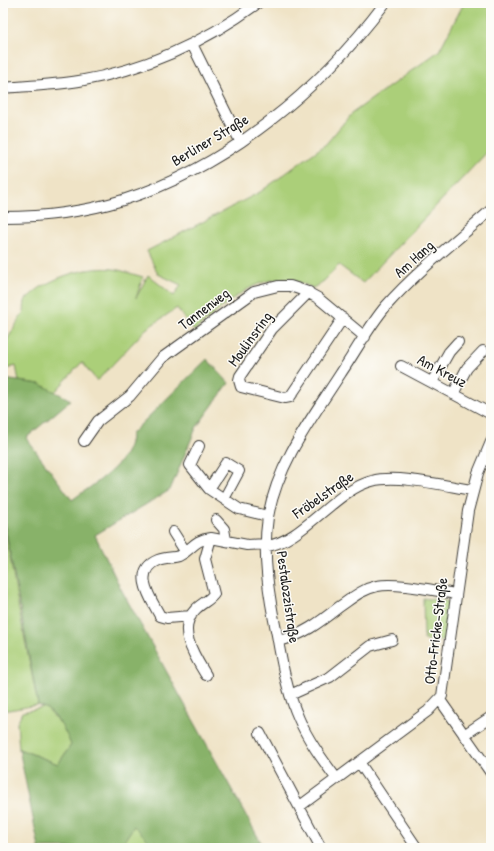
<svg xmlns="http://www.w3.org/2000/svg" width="494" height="851" viewBox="0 0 494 851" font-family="'Patrick Hand',sans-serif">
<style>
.green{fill:#abcf79;stroke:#64764a}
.forest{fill:#88b269;stroke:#526742}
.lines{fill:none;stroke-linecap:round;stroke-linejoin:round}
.minor-casing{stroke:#3c3a36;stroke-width:12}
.minor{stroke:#fff;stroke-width:10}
.labels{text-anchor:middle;stroke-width:3;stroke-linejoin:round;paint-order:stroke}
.street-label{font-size:15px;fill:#1c1c1c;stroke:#fdfcf7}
</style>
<rect width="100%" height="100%" fill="#fdfcf7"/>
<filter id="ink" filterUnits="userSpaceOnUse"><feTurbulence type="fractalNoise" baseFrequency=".025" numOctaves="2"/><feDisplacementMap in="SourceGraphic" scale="8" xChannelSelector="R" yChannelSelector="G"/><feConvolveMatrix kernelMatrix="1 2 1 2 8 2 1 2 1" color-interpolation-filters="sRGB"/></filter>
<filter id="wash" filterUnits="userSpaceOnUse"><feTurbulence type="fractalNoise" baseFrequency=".012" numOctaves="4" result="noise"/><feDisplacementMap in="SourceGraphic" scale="16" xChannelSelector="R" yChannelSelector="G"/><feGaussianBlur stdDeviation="0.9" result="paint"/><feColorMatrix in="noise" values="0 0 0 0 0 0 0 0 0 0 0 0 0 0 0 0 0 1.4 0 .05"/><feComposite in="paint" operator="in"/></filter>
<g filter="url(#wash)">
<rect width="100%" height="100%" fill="#efe3c6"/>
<path class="green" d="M464,3H491V148L363,283L339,265L324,281L313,288C304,284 293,279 283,279C248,279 219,311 194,331L177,308L146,329L97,381L82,362L55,392L40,384L19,381L16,366L3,370V347L24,311L25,300C31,295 38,288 45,285C65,273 96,265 119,270C127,272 135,275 143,277L136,298L148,275L174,296L181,285L158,274L147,251L260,192L326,144L351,114L439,51Z
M3,517L19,610L38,705L3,711Z
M423,598L451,602L446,640H424Z
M45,707L64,727L71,745L58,764L19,749L17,723L22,712Z
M134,825L156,848H124V841Z"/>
<path class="forest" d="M207,359L229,383L196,428L170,490L95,535L121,589L264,848H156L134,826L124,841V848H39L19,749L58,764L71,745C65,730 55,710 38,705L3,515V379L40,384L71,400L26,438L72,500C93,484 131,464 131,434Z"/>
</g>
<g filter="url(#ink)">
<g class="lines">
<defs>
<path id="minor" d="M192,44L240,141
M3,88C28,86 54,85 79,81C144,70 205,42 258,3
M3,217C43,217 84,212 123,200C227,167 320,90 385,3
M309,292L272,329L240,376L239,380L241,387L285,398L290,397L343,318
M401,366L491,414
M432,382L449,352L458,342
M453,394L467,368L483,351
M84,441L98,421L130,396L162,358L254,292L278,286H290L305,291L318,298L365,337
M199,446L190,465L209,489
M224,499L209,489L226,463L239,471L224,499L239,509L268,516
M216,520L224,529L226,540
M173,532L185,551
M266,546C301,543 335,490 372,481C397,474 446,486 473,490
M191,616L167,618L160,616C151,599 131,571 158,560C165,557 173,558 179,556C193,549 193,540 211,538
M278,641C302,636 320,622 339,607C351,599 362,589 377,586C397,582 435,591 456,594
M206,675C195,657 176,629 195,610C200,604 209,601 214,594L205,559L211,538L247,545L266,544
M290,695L330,677L370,646L392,640
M440,700L491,773
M260,733L321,848
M464,735L491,717
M359,762L417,848
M336,778C322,759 308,740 299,719C287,692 282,664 277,635C269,597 262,556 268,517C278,462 312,418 341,373C356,351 369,326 386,306C417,271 456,241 491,210
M300,806L428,711L442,696L468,511L478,473L491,442"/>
</defs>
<use href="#minor" class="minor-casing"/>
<use href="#minor" class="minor"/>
</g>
</g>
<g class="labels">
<g class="street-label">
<text transform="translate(210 140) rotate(-31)" y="5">Berliner Straße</text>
<text transform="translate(414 259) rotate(-42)" y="5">Am Hang</text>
<text transform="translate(204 309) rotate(-37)" y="5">Tannenweg</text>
<text transform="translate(250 339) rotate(-54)" y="5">Moulinsring</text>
<text transform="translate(442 371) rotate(28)" y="5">Am Kreuz</text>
<text transform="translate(323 495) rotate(-35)" y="5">Fröbelstraße</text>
<text transform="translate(288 597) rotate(82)" y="5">Pestalozzistraße</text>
<text transform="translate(436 631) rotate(-83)" y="5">Otto-Fricke-Straße</text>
</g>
</g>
<rect width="494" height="851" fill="none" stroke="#fdfcf7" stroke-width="16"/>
</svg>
